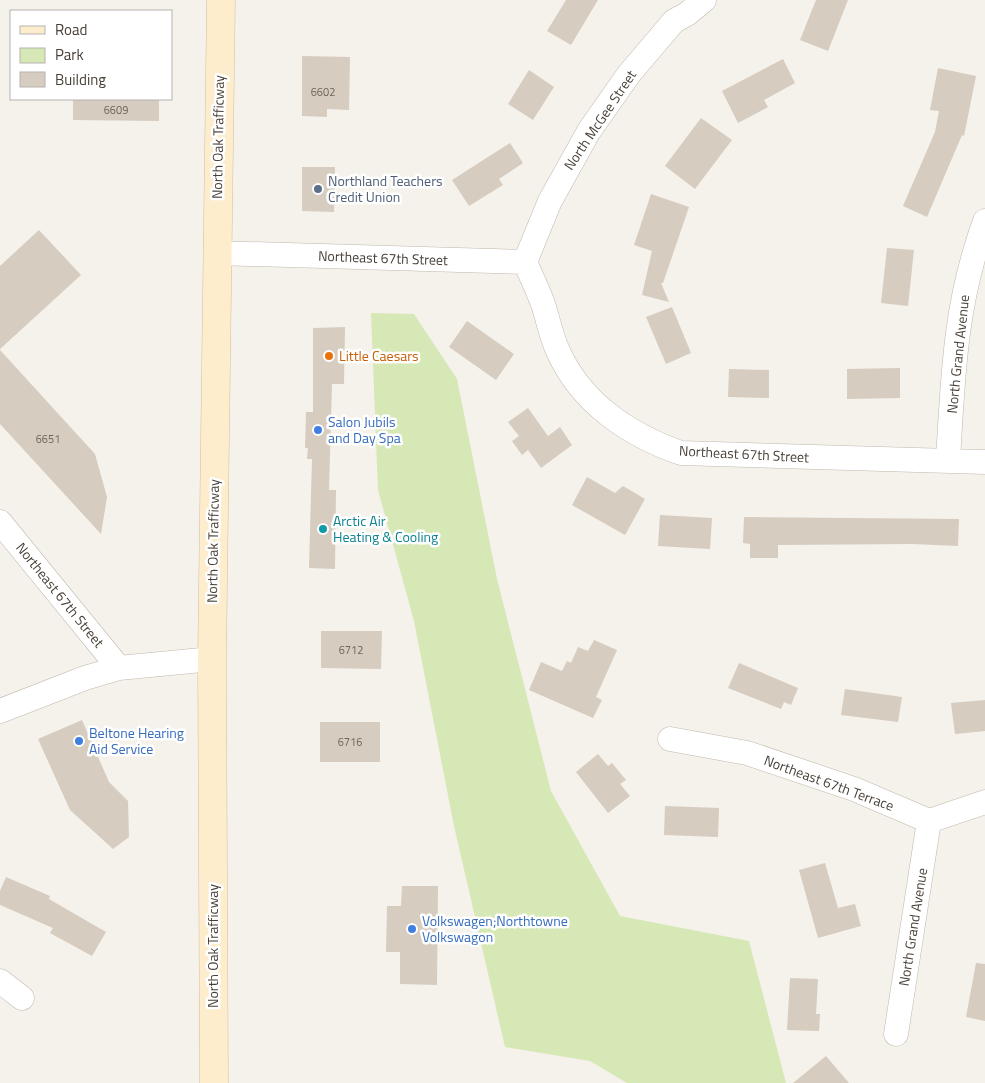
<svg xmlns="http://www.w3.org/2000/svg" width="985" height="1083" viewBox="0 0 985 1083" font-family="'Titillium Web',sans-serif">
<style>
.green{fill:#d6e8b5}
.building{fill:#d6ccc0}
.lines{fill:none;stroke-linecap:round;stroke-linejoin:round}
.street-casing{stroke:#c0b8ad;stroke-width:25}
.secondary-casing{stroke:#d3bf9c;stroke-width:29}
.street{stroke:#fff;stroke-width:24}
.secondary{stroke:#fdedcd;stroke-width:28}
.service-dot{fill:#5c6f8a;stroke:#fff;stroke-width:2}
.food-dot{fill:#e8710a;stroke:#fff;stroke-width:2}
.shop-dot{fill:#3f7fe0;stroke:#fff;stroke-width:2}
.culture-dot{fill:#0f9aa8;stroke:#fff;stroke-width:2}
.labels{text-anchor:middle;stroke-width:5;stroke-linejoin:round;paint-order:stroke}
.number-label{font-size:11px;fill:#6c645b}
.street-label{font-size:14px;fill:#494139;stroke:#fff}
.service-label{font-size:14px;fill:#4e5e75;stroke:#fff;text-anchor:start}
.food-label{font-size:14px;fill:#c56008;stroke:#fff;text-anchor:start}
.shop-label{font-size:14px;fill:#366cbe;stroke:#fff;text-anchor:start}
.culture-label{font-size:14px;fill:#0d838f;stroke:#fff;text-anchor:start}
</style>
<rect width="100%" height="100%" fill="#f5f1eb"/>
<path class="green" d="M371,313L414,314L457,379L497,579L551,791L620,916L749,941L786,1083H627L590,1061L505,1047L454,826L414,621L378,490Z"/>
<path class="building" d="M566,0H598L571,45L547,31Z
M816,0H848L828,51L800,40Z
M302,56L350,57L349,110L327,109V117L302,116Z
M783,59L795,83L764,100L768,107L738,123L722,91Z
M938,68L976,76L964,136L962,135L927,217L903,206L935,132L939,111L930,110Z
M529,70L554,87L533,120L508,104Z
M73,99H159V121L73,120Z
M701,118L732,140L695,189L665,166Z
M510,143L523,163L499,179L503,185L469,206L452,180Z
M302,167H335L334,212L302,211Z
M651,194L689,207L663,283H661L669,302L642,295L652,251L634,245Z
M39,230L81,275L0,349V266Z
M887,248L914,250L908,306L881,303Z
M672,307L691,353L666,364L646,317Z
M467,321L514,354L496,380L449,347Z
M345,327L344,384H332L329,490H336L335,569L309,568L312,459H307L308,448H305L306,412H313V328Z
M0,350L95,454L107,497L101,534L0,424Z
M900,368V398L847,399V369Z
M729,369L769,370V398L728,397Z
M528,408L548,436L560,427L572,445L541,468L528,450L522,455L512,441L519,436L508,422Z
M587,477L615,493L623,486L645,499L625,535L572,505Z
M660,515L712,518L710,549L658,546Z
M744,517L959,519L958,546L912,544L778,545V558H750V544L743,543Z
M321,631H382L381,669L321,668Z
M594,640L617,650L596,697L602,700L593,718L529,690L541,662L562,671L567,661L571,663L578,647L588,651Z
M739,663L798,688L791,705L784,702L781,709L728,688Z
M845,689L902,697L898,722L841,715Z
M985,700V731L955,734L951,703Z
M82,720L109,782L128,801L129,837L113,849L70,810L38,739Z
M320,722H380V762H320Z
M598,754L608,766L612,763L626,780L620,784L630,796L608,813L576,772Z
M665,806L719,808L718,837L664,835Z
M825,863L838,908L855,904L861,926L818,938L799,870Z
M6,877L50,896L49,899L106,932L92,956L50,933L53,928L0,905V891Z
M402,886H438L437,985L400,984V952H386L387,906H401Z
M976,963L985,964V1021L966,1017Z
M790,978L818,979L816,1014H820L819,1031L787,1030Z
M826,1056L849,1083H793Z"/>
<g class="lines">
<defs>
<path id="street" d="M216,253L525,262
M525,262C531,276 538,290 543,304C548,319 551,336 558,351C581,403 629,435 681,453L985,462
M525,262L550,201L589,131L629,74L674,21L687,14L704,0
M948,461C953,375 955,303 985,221
M0,522L119,668
M0,711L85,678L119,668L212,659
M670,739L747,753L854,789L929,821L985,802
M0,981L22,998
M896,1034L929,821"/>
<path id="secondary" d="M214,1083L212,659L221,0"/>
</defs>
<use href="#street" class="street-casing"/>
<use href="#secondary" class="secondary-casing"/>
<use href="#street" class="street"/>
<use href="#secondary" class="secondary"/>
</g>
<circle class="service-dot" cx="318" cy="189" r="5"/>
<circle class="food-dot" cx="329" cy="356" r="5"/>
<g class="shop-dot">
<circle cx="318" cy="430" r="5"/>
<circle cx="79" cy="741" r="5"/>
<circle cx="412" cy="929" r="5"/>
</g>
<circle class="culture-dot" cx="323" cy="529" r="5"/>
<g class="labels">
<g class="number-label">
<text x="323" y="96">6602</text>
<text x="116" y="114">6609</text>
<text x="48" y="443">6651</text>
<text x="351" y="654">6712</text>
<text x="350" y="746">6716</text>
</g>
<g class="street-label">
<text transform="translate(600 120) rotate(-56)" y="5">North McGee Street</text>
<text transform="translate(218 137) rotate(-89)" y="5">North Oak Trafficway</text>
<text transform="translate(383 258) rotate(2)" y="5">Northeast 67th Street</text>
<text transform="translate(958 354) rotate(-84)" y="5">North Grand Avenue</text>
<text transform="translate(744 454) rotate(3)" y="5">Northeast 67th Street</text>
<text transform="translate(213 541) rotate(-89)" y="5">North Oak Trafficway</text>
<text transform="translate(60 595) rotate(51)" y="5">Northeast 67th Street</text>
<text transform="translate(829 783) rotate(20)" y="5">Northeast 67th Terrace</text>
<text transform="translate(913 927) rotate(-81)" y="5">North Grand Avenue</text>
<text transform="translate(213 946) rotate(-90)" y="5">North Oak Trafficway</text>
</g>
<g class="service-label">
<text x="328" y="186">Northland Teachers<tspan x="328" dy="16">Credit Union</tspan></text>
</g>
<g class="food-label">
<text x="339" y="361">Little Caesars</text>
</g>
<g class="shop-label">
<text x="328" y="427">Salon Jubils<tspan x="328" dy="16">and Day Spa</tspan></text>
<text x="89" y="738">Beltone Hearing<tspan x="89" dy="16">Aid Service</tspan></text>
<text x="422" y="926">Volkswagen;Northtowne<tspan x="422" dy="16">Volkswagon</tspan></text>
</g>
<g class="culture-label">
<text x="333" y="526">Arctic Air<tspan x="333" dy="16">Heating &amp; Cooling</tspan></text>
</g>
</g>
<rect x="10" y="10" width="162" height="90" fill="#ffffff" stroke="#b6b3b0"/>
<rect x="20" y="26" width="25" height="8" fill="#fdedcd" stroke="#b6b3b0"/>
<text x="55" y="35" font-size="15" fill="#494139">Road</text>
<rect x="20" y="48" width="25" height="15" fill="#d6e8b5" stroke="#b6b3b0"/>
<text x="55" y="60" font-size="15" fill="#494139">Park</text>
<rect x="20" y="72" width="25" height="15" fill="#d6ccc0" stroke="#b6b3b0"/>
<text x="55" y="85" font-size="15" fill="#494139">Building</text>
</svg>
